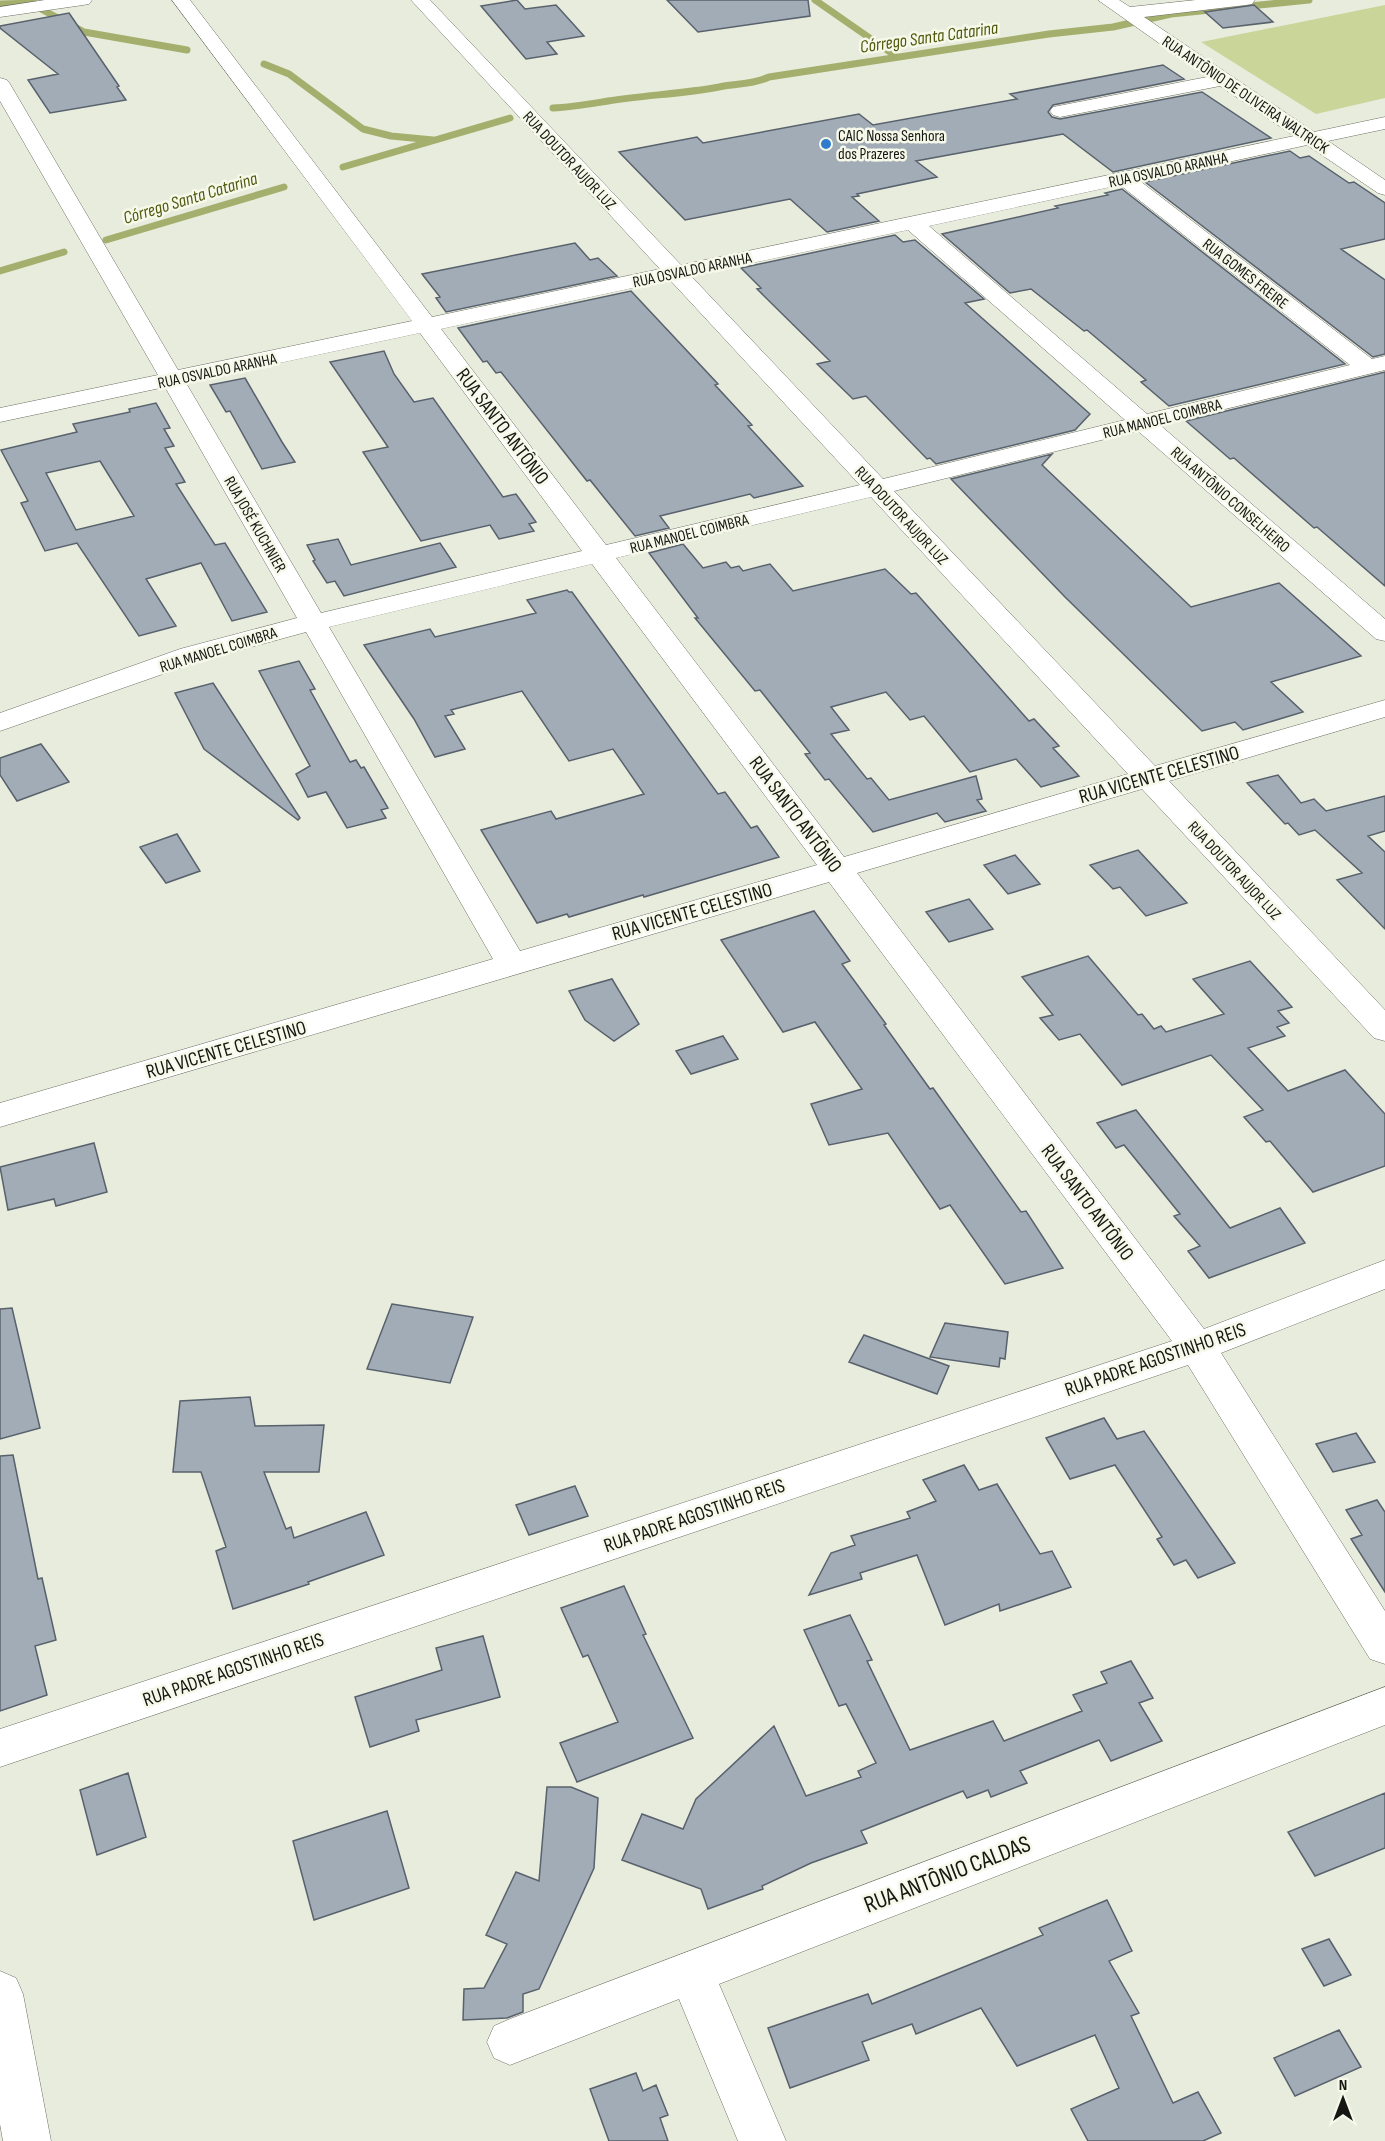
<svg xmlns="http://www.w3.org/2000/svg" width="1385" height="2141" viewBox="0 0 1385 2141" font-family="'Sofia Sans Condensed',sans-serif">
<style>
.green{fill:#cad59a}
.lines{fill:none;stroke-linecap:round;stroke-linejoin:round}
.stream{stroke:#a4af6e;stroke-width:7}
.building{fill:#a2acb7;stroke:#58616c;stroke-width:1.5;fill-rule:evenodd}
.minor-casing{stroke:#6c6f62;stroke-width:1}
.minor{fill:#fff;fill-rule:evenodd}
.poi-dot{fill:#307bcc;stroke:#f6f9ea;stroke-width:2}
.labels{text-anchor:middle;stroke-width:5;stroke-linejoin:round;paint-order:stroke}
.far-street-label{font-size:16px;fill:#161712;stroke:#f6f9ea}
.far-poi-label{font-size:16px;fill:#161712;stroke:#f6f9ea;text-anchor:start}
.far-water-label{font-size:18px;font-style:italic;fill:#50590d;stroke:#f6f9ea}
.street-label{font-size:20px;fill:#161712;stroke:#f6f9ea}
.near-street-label{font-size:24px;fill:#161712;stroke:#f6f9ea}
</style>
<rect width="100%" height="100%" fill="#e8ecdd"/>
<path class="green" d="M1385,5V98L1316,114L1201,42Z"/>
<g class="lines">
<path class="stream" d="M815,0L897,57
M0,4L34,3
M41,9L84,32L187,50
M264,64L289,74L363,129L391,136L433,140
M553,108C572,107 589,104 608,101C645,95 682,94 719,87C737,83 752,85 769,77L1049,34L1113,27L1171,14L1309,0
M343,167L510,118
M106,240L284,187
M0,271L64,252"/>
</g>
<path class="building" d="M517,0L525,9L556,5L584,36L547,42L557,54L526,59L481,6Z
M667,0H808L810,16L698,32Z
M1254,5L1273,22L1223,28L1205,12Z
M69,13L119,86L117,87L126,100L50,113L28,80L58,74L0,28V26Z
M1163,65L1184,79L1053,105L1048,112L1052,117L1060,119L1202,92L1271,138L1113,172L1063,134L916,161L937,177L857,194L859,196L852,197L879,221L827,232L790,199L685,220L619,152L697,137L703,143L859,114L873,125L1017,99L1010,94Z
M1290,151L1300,158L1309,156L1349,183L1354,182L1385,203V239L1341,249L1385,280V354L1373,357L1145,182Z
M1122,189L1345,364L1169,406L1141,382L1146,380L1087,330L1084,331L1031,289L1010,293L942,234L1058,208L1055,206L1108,195L1105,193Z
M895,235L903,242L915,240L984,299L965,303L1090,414L1075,430L936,464L930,458L927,459L866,396L853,399L817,364L830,361L757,289L761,288L741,268Z
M575,243L590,260L598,258L617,276L446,312L436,298L440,297L422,274Z
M631,291L718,384L715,385L752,425L748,426L803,486L754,498L750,494L660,516L669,528L635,536L590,480L587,481L501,372L496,373L487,361L483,362L458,328Z
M384,351L394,374L414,402L433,398L503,497L516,494L536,522L529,524L534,531L499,539L490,525L421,541L363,452L388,447L330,362Z
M1385,372V586L1317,527L1314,528L1234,458L1230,459L1186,421Z
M245,378L282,442L295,462L262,469L230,411L226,412L210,385Z
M156,403L170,428L164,429L174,446L165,448L185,482L176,484L215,545L225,543L267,612L232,621L201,563L146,579L176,626L139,636L77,543L45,551L21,503L28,501L1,450L77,432L73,424L130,412L129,409ZM100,461L134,516L76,530L46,473Z
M1052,454L1042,465L1191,607L1279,583L1361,656L1271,682L1303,712L1243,730L1235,722L1202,731L1065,597L951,479Z
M338,539L351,565L440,543L456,567L344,596L335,581L327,583L313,561L315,560L307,545Z
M683,544L703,568L726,562L731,568L739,566L743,571L770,564L793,591L885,569L911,594L916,593L1029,721L1034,719L1059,746L1053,748L1079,776L1041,787L1016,759L970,772L924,716L910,720L886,692L831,707L849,730L831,734L867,779L871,778L889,800L976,776L982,799L977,800L986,811L945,822L937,813L873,832L829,779L825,780L805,754L810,753L760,690L755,691L695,618H698L649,553Z
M567,590L569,592H572L718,794L725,792L751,828L757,826L779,857L644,897L643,895L569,917L567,914L537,923L481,830L551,811L556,819L644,794L613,749L569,761L522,691L451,710L454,714L445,716L465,749L435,757L414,719L364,645L430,629L435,637L536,613L527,600Z
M299,661L315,689L310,690L350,762L356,760L361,768L364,767L388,808L381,810L386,818L347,828L326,792L308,797L296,774L310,766L259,671Z
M213,683L300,818L298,820L204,749L175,693Z
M41,744L69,782L17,801L0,775V758Z
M1278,775L1301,803L1314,799L1326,811L1385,796V831L1368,836L1385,852V929L1337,880L1362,873L1315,830L1299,835L1288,823L1285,824L1247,783Z
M177,834L200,871L166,883L140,847Z
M1138,850L1187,903L1146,916L1120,887L1113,889L1090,865Z
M1015,855L1040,884L1008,894L984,865Z
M969,899L993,929L949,942L926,912Z
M814,911L850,961L842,964L886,1024L884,1025L930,1089L933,1088L1021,1212L1026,1211L1063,1268L1005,1284L950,1205L940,1209L888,1133L829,1145L811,1104L862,1089L815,1022L783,1032L721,940Z
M1088,956L1138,1015L1142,1014L1154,1029L1161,1026L1166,1032L1224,1014L1193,979L1250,961L1292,1007L1278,1011L1289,1023L1277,1027L1285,1036L1248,1048L1288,1091L1345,1070L1385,1114V1166L1313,1192L1270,1141L1266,1142L1244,1117L1263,1110L1211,1055L1122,1085L1080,1034L1059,1040L1040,1018L1053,1015L1022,977Z
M612,979L639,1024L614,1041L585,1020L569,991Z
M723,1036L738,1059L691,1074L676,1051Z
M1136,1110L1230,1228L1280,1208L1305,1243L1209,1278L1188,1251L1200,1246L1174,1216L1180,1214L1124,1145L1116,1148L1097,1123Z
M94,1143L107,1192L56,1206L54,1199L8,1210L0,1167Z
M392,1304L473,1317L450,1383L367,1369Z
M12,1308L40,1428L0,1439V1309Z
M945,1323L1008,1332L1005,1359L1000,1358L999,1367L930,1357Z
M864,1335L949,1366L937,1394L849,1362Z
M250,1397L255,1426L324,1425L319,1472H264L286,1529L291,1527L294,1538L366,1512L384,1555L308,1582L309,1584L233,1609L216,1551L226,1547L201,1472H173L180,1401Z
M1104,1418L1117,1439L1144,1431L1235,1563L1198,1578L1186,1560L1174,1565L1157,1539L1162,1537L1115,1465L1070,1479L1046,1438Z
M1356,1433L1375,1462L1333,1472L1316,1444Z
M13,1455L38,1579L42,1578L56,1640L35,1646L47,1695L0,1711V1456Z
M964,1465L979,1490L997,1484L1040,1554L1052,1551L1071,1587L1000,1611L999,1604L945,1625L917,1555L860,1573L862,1579L809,1595L831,1553L855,1545L851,1536L910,1518L907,1512L936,1501L923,1480Z
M575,1486L588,1516L529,1535L516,1505Z
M1377,1500L1385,1512V1592L1351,1539L1362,1535L1346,1510Z
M624,1586L646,1634L643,1635L693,1738L577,1782L560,1743L618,1722L588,1655L583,1657L561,1608Z
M850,1615L872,1660L867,1661L910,1750L993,1721L1004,1741L1082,1711L1073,1695L1107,1683L1101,1672L1131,1661L1153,1698L1139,1703L1162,1741L1111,1761L1099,1740L1020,1771L1027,1783L991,1797L988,1790L967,1798L963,1791L861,1831L867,1843L811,1863L762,1886L763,1889L708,1909L701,1889L622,1860L642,1814L683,1829L696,1799L774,1726L806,1796L861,1777L858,1771L876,1763L846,1704L839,1706L804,1630Z
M483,1636L500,1697L416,1720L419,1731L370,1747L355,1697L442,1670L436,1648Z
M128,1773L146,1837L97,1855L80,1790Z
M547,1787H571L598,1798L594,1868L539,1989L523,1994V2012L507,2018L463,2020L464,1989L484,1988L507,1944L486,1935L516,1872L539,1881Z
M1385,1793V1848L1315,1876L1288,1832Z
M387,1811L409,1888L314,1920L293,1841Z
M1107,1900L1132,1951L1109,1961L1139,2013L1131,2016L1173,2103L1198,2092L1221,2133L1203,2141H1088L1071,2109L1119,2088L1095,2035L1017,2066L981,2008L916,2034L912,2024L862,2042L869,2060L790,2088L768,2028L868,1994L872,2004L1043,1935L1039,1928Z
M1329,1939L1351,1975L1324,1986L1302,1949Z
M1339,2030L1361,2067L1295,2096L1274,2058Z
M636,2073L643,2091L656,2085L668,2115L660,2118L668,2141H609L590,2089Z"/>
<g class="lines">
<defs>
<path id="minor" d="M45,0H92L89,4L83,5L0,17V7Z
M172,0H190L432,317L660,269L411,0H430L681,265L1294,136L1220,86L1060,117L1053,115L1050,111L1053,107L1207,77L1098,0H1119L1130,7L1196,0H1255L1252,4L1246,5L1144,17L1314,132L1385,117V129L1328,141L1385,180V195L1378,193L1307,145L1140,181L1372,359L1385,356V370L1160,425L1385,619V641L1376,639L1138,431L894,491L1155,766L1385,700V717L1169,781L1385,1010V1041L1374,1038L1142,789L857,873L1204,1329L1385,1260V1289L1221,1353L1385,1611V1664L1370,1659L1188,1365L0,1767V1729L1172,1341L829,882L0,1127V1103L493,959L306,632L200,661L0,731V713L180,649L297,618L165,387L0,422V408L158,375L0,101V78L7,80L10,84L178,370L412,321ZM1120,185L1350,365L1147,414L929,226ZM908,230L1125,420L883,479L691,276ZM670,280L860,485L606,545L441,329ZM420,333L582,551L321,613L186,383ZM871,497L1128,774L844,857L616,558ZM592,564L817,865L520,951L329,627Z
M1385,1687V1725L719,1984L786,2141H738L679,1999L510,2065L494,2058L487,2042L494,2026L510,2019Z
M0,1971L16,1978L23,1994L51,2141H3L0,2124Z"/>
</defs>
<use href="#minor" class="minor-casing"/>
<use href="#minor" class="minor"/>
</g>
<circle class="poi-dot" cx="826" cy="144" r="6"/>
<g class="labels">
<g class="far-street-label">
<text transform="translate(1246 94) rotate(34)" y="6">RUA ANTÔNIO DE OLIVEIRA WALTRICK</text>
<text transform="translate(570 160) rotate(47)" y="6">RUA DOUTOR AUJOR LUZ</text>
<text transform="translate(1168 169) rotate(-12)" y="6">RUA OSVALDO ARANHA</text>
<text transform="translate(692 269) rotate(-12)" y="6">RUA OSVALDO ARANHA</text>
<text transform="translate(1246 273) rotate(38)" y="6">RUA GOMES FREIRE</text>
<text transform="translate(217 370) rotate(-12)" y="6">RUA OSVALDO ARANHA</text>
<text transform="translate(1162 418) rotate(-14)" y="6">RUA MANOEL COIMBRA</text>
<text transform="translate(1231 499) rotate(41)" y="6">RUA ANTÔNIO CONSELHEIRO</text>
<text transform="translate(902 515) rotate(47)" y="6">RUA DOUTOR AUJOR LUZ</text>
<text transform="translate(256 524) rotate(60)" y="6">RUA JOSÉ KUCHNIER</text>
<text transform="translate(689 533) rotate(-14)" y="6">RUA MANOEL COIMBRA</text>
<text transform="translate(218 649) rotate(-17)" y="6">RUA MANOEL COIMBRA</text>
<text transform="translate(1235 870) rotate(47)" y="6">RUA DOUTOR AUJOR LUZ</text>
</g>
<g class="far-poi-label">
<text x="838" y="141">CAIC Nossa Senhora<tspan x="838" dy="18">dos Prazeres</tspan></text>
</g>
<g class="far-water-label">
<text transform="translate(929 37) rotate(-8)" y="6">Córrego Santa Catarina</text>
<text transform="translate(190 198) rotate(-17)" y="6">Córrego Santa Catarina</text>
</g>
<g class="street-label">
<text transform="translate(503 426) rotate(53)" y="7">RUA SANTO ANTÔNIO</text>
<text transform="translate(1159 774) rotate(-16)" y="7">RUA VICENTE CELESTINO</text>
<text transform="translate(796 814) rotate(53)" y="7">RUA SANTO ANTÔNIO</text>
<text transform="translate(692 911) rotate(-16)" y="7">RUA VICENTE CELESTINO</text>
<text transform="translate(226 1049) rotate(-16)" y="7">RUA VICENTE CELESTINO</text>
<text transform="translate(1088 1202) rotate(53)" y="7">RUA SANTO ANTÔNIO</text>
<text transform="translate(1155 1359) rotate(-19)" y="7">RUA PADRE AGOSTINHO REIS</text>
<text transform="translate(694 1515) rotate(-19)" y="7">RUA PADRE AGOSTINHO REIS</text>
<text transform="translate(233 1669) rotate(-19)" y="7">RUA PADRE AGOSTINHO REIS</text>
</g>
<g class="near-street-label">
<text transform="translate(947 1874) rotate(-21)" y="8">RUA ANTÔNIO CALDAS</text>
</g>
</g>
<g transform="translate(1343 2099)" stroke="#f6f9ea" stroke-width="4.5" paint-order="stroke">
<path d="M0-4.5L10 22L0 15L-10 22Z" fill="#161712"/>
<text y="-9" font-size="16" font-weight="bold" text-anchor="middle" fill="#161712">N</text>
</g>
</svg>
